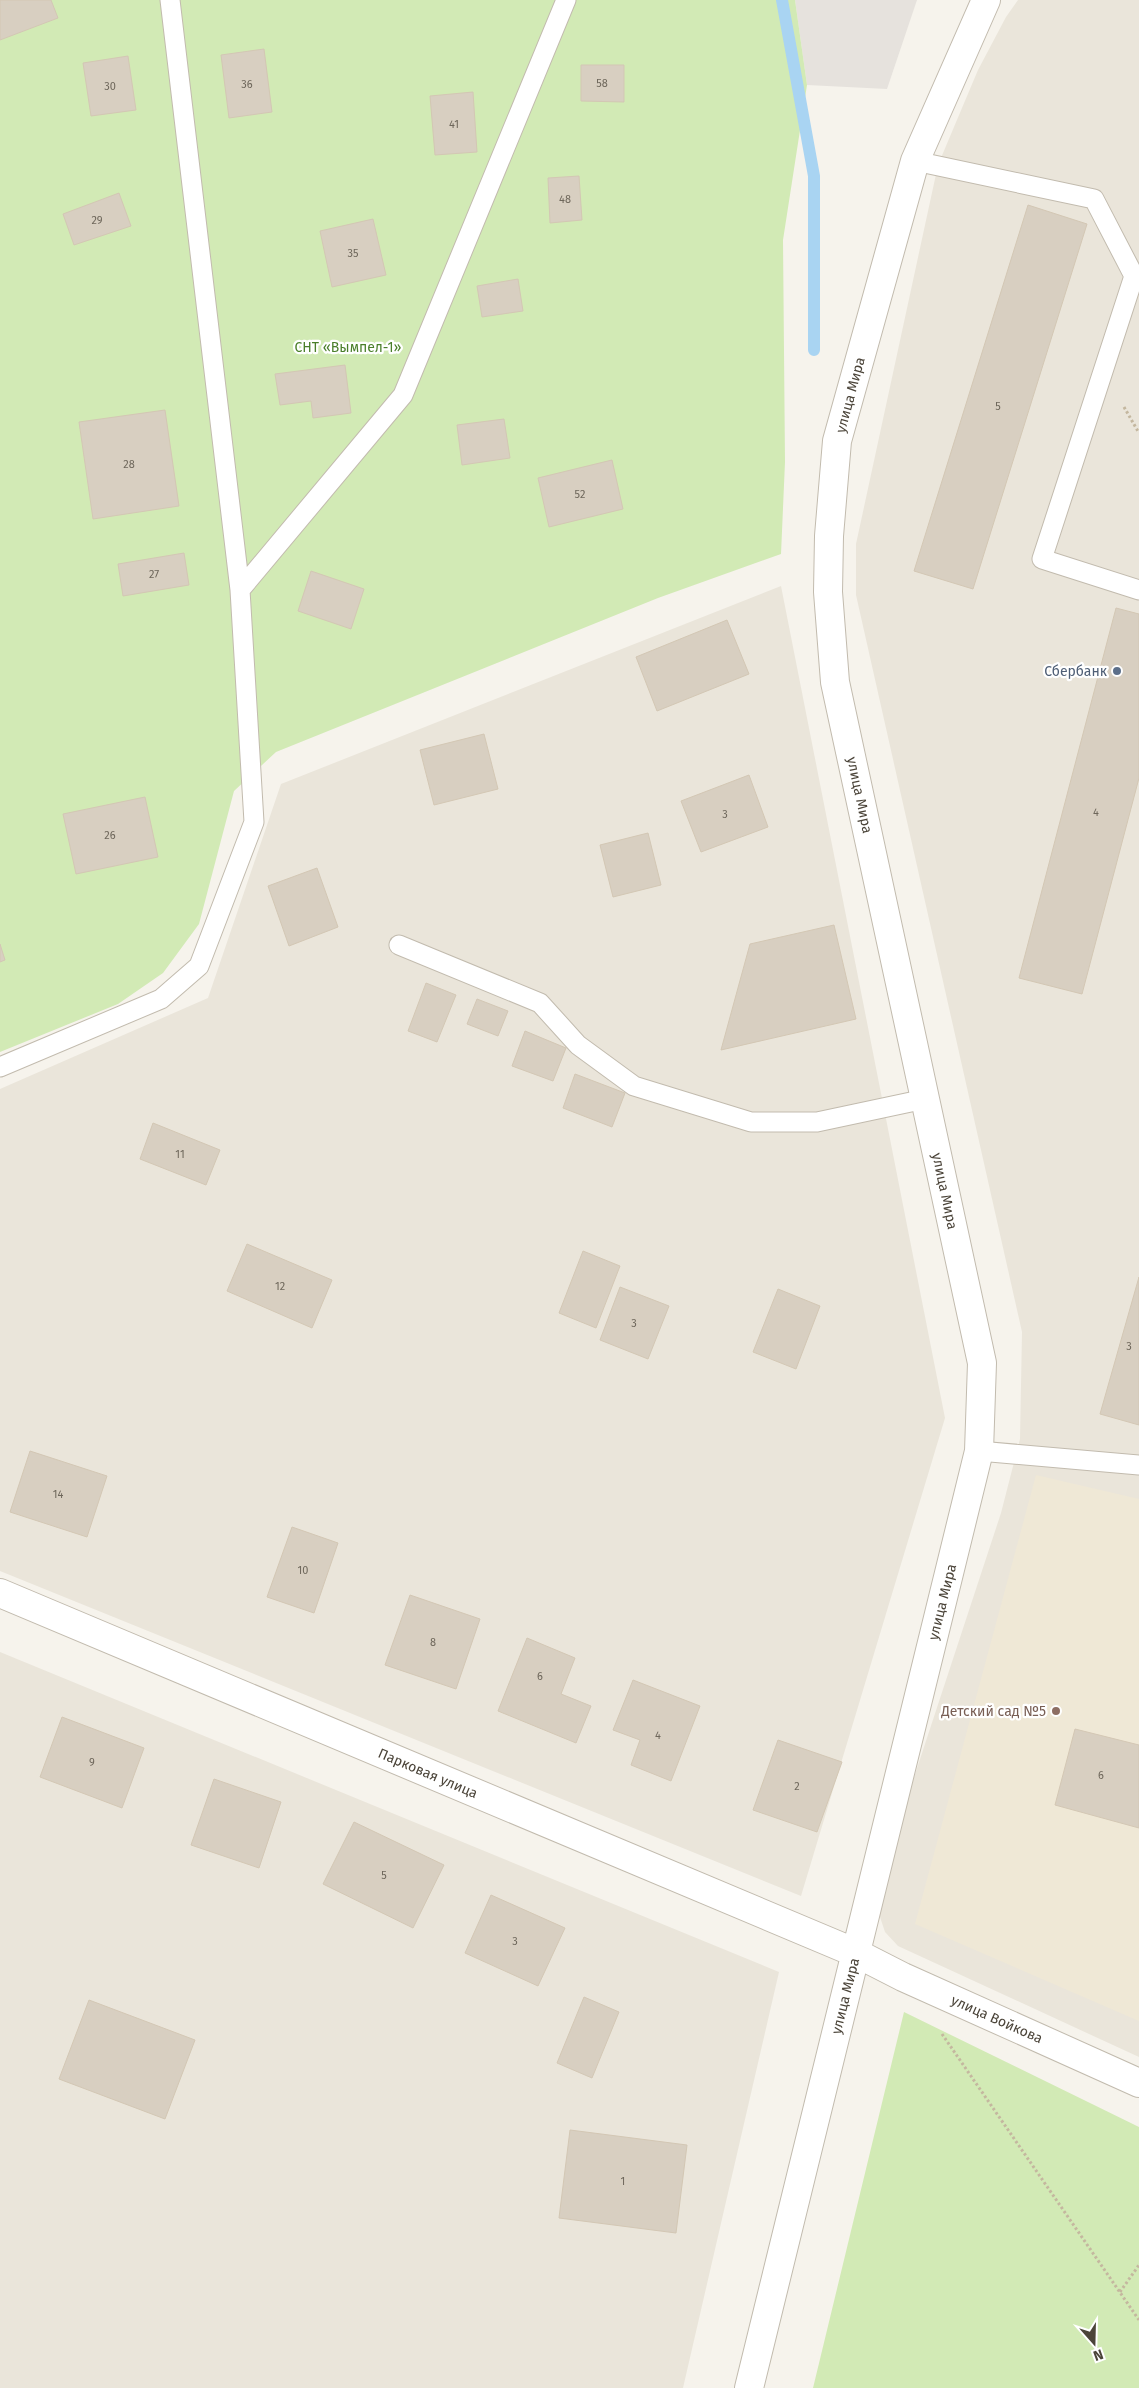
<svg xmlns="http://www.w3.org/2000/svg" width="1139" height="2388" viewBox="0 0 1139 2388" font-family="'Fira Sans',sans-serif">
<style>
.residential{fill:#eae5da}
.industrial{fill:#e6e2dd}
.education{fill:#efe8d6}
.green{fill:#d2eab5}
.lines{fill:none;stroke-linecap:round;stroke-linejoin:round}
.stream{stroke:#a9d4f2;stroke-width:12}
.building{fill:#d8cfc1;stroke:#d3c7b4}
.service-casing{stroke:#c2bbae;stroke-width:21}
.minor-casing{stroke:#c2bbae;stroke-width:30}
.path{stroke:#c4b79f;stroke-width:3;stroke-dasharray:2.5 2.5;stroke-linecap:butt}
.service{stroke:#fff;stroke-width:19}
.minor{stroke:#fff;stroke-width:28}
.service-dot{fill:#5c6f8a;stroke:#fff;stroke-width:2}
.education-dot{fill:#8d6e63;stroke:#fff;stroke-width:2}
.labels{text-anchor:middle;stroke-width:4.5;stroke-linejoin:round;paint-order:stroke}
.number-label{font-size:11px;fill:#6e675b}
.park-label{font-size:14px;fill:#4a7f2a;stroke:#fff}
.street-label{font-size:14px;fill:#4b4439;stroke:#fff}
.service-label{font-size:14px;fill:#4e5e75;stroke:#fff;text-anchor:end}
.education-label{font-size:14px;fill:#785e54;stroke:#fff;text-anchor:end}
</style>
<rect width="100%" height="100%" fill="#f6f3ec"/>
<path class="residential" d="M1018,0H1139V2057L898,1946L885,1932L874,1899L1001,1513L1020,1439L1022,1332L856,595V544L938,165L978,70L1006,17Z
M781,586L945,1418L801,1896L0,1571V1089L208,998L281,784Z
M0,1652L779,1972L683,2388H0Z"/>
<path class="industrial" d="M795,0H917L887,89L807,85Z"/>
<path class="education" d="M1036,1475L1139,1499V2021L915,1924Z"/>
<path class="green" d="M0,0H795L807,85L783,240L785,462L781,554L658,598L276,752L234,791L199,924L163,973L118,1004L0,1052Z
M904,2012L1139,2127V2388H813Z"/>
<g class="lines">
<path class="stream" d="M782,0L814,176V350"/>
</g>
<path class="building" d="M0,0H51L58,18L0,40Z
M264,49L272,112L229,118L221,55Z
M128,56L136,110L91,116L83,63Z
M581,65H624V102L581,101Z
M473,92L477,152L435,155L430,96Z
M579,176L582,220L550,223L548,178Z
M119,193L131,226L74,245L63,214Z
M1028,205L1087,224L973,589L914,571Z
M373,219L386,275L332,287L320,231Z
M518,279L523,311L482,317L477,286Z
M345,365L351,413L313,418L311,401L280,405L275,374Z
M165,410L179,506L93,519L79,422Z
M504,419L510,458L462,465L457,425Z
M612,460L623,509L549,527L538,478Z
M184,553L189,585L123,596L118,564Z
M311,571L364,589L351,629L298,611Z
M1116,608L1139,614V778L1082,994L1019,978Z
M727,620L749,674L657,711L636,657Z
M484,734L498,789L434,805L420,750Z
M749,775L768,827L701,852L681,801Z
M145,797L158,857L76,874L63,814Z
M648,833L661,885L613,897L600,845Z
M317,868L338,927L289,946L268,886Z
M834,925L856,1019L721,1050L750,944Z
M0,944L5,960L0,962Z
M426,983L456,995L437,1042L408,1031Z
M477,999L508,1011L498,1036L467,1024Z
M525,1031L566,1048L553,1081L512,1066Z
M575,1074L625,1093L612,1127L563,1108Z
M153,1123L220,1150L206,1185L140,1159Z
M247,1244L332,1280L312,1328L227,1291Z
M583,1251L620,1266L596,1328L559,1313Z
M1139,1277V1425L1100,1414Z
M620,1287L669,1306L648,1359L600,1340Z
M778,1289L820,1306L796,1369L753,1352Z
M30,1451L107,1476L87,1537L10,1512Z
M292,1527L338,1543L314,1613L267,1597Z
M410,1595L480,1619L456,1689L385,1665Z
M527,1638L575,1658L561,1694L591,1706L576,1743L498,1711Z
M633,1680L700,1706L671,1781L631,1765L640,1740L613,1730Z
M62,1717L144,1748L122,1808L40,1777Z
M1075,1729L1139,1745V1828L1055,1805Z
M778,1740L842,1762L817,1832L753,1810Z
M214,1779L281,1802L259,1868L191,1845Z
M354,1822L444,1865L413,1928L323,1884Z
M491,1895L565,1928L538,1986L465,1953Z
M584,1997L619,2012L592,2078L557,2063Z
M89,2000L195,2040L165,2119L59,2079Z
M570,2130L687,2145L676,2233L559,2218Z"/>
<g class="lines">
<defs>
<path id="service" d="M915,161L1094,199L1134,276L1139,277
M1134,276L1042,559L1139,590
M240,590L403,395L566,0
M399,945L540,1003L578,1045L634,1086L751,1122H817L925,1099
M0,1067L161,999L199,966L254,822L240,590L170,0
M979,1451L1139,1465"/>
<path id="minor" d="M0,1593L856,1953L903,1977L1139,2083
M749,2388L979,1451L982,1363L835,682L828,592L829,536L837,441L915,161L986,0"/>
</defs>
<use href="#service" class="service-casing"/>
<use href="#minor" class="minor-casing"/>
<path class="path" d="M1124,407L1139,433
M942,2034L1139,2320
M1120,2292L1139,2265"/>
<use href="#service" class="service"/>
<use href="#minor" class="minor"/>
</g>
<circle class="service-dot" cx="1117" cy="671" r="5"/>
<circle class="education-dot" cx="1056" cy="1711" r="5"/>
<g class="labels">
<g class="number-label">
<text x="602" y="87">58</text>
<text x="247" y="88">36</text>
<text x="110" y="90">30</text>
<text x="454" y="128">41</text>
<text x="565" y="203">48</text>
<text x="97" y="224">29</text>
<text x="353" y="257">35</text>
<text x="998" y="410">5</text>
<text x="129" y="468">28</text>
<text x="580" y="498">52</text>
<text x="154" y="578">27</text>
<text x="1096" y="816">4</text>
<text x="725" y="818">3</text>
<text x="110" y="839">26</text>
<text x="180" y="1158">11</text>
<text x="280" y="1290">12</text>
<text x="634" y="1327">3</text>
<text x="1129" y="1350">3</text>
<text x="58" y="1498">14</text>
<text x="303" y="1574">10</text>
<text x="433" y="1646">8</text>
<text x="540" y="1680">6</text>
<text x="658" y="1739">4</text>
<text x="92" y="1766">9</text>
<text x="1101" y="1779">6</text>
<text x="797" y="1790">2</text>
<text x="384" y="1879">5</text>
<text x="515" y="1945">3</text>
<text x="623" y="2185">1</text>
</g>
<g class="park-label">
<text x="348" y="352">СНТ «Вымпел-1»</text>
</g>
<g class="street-label">
<text transform="translate(850 395) rotate(-75)" y="5">улица Мира</text>
<text transform="translate(860 795) rotate(78)" y="5">улица Мира</text>
<text transform="translate(945 1191) rotate(78)" y="5">улица Мира</text>
<text transform="translate(942 1602) rotate(-76)" y="5">улица Мира</text>
<text transform="translate(428 1773) rotate(23)" y="5">Парковая улица</text>
<text transform="translate(845 1996) rotate(-76)" y="5">улица Мира</text>
<text transform="translate(997 2019) rotate(24)" y="5">улица Войкова</text>
</g>
<g class="service-label">
<text x="1107" y="676">Сбербанк</text>
</g>
<g class="education-label">
<text x="1046" y="1716">Детский сад №5</text>
</g>
</g>
<g transform="translate(1094 2343) rotate(160)" stroke="#ffffff" stroke-width="4" paint-order="stroke">
<path d="M0-4L9 19L0 12L-9 19Z" fill="#4b4439"/>
<text y="-8" font-size="14" font-weight="bold" text-anchor="middle" fill="#4b4439">N</text>
</g>
</svg>
